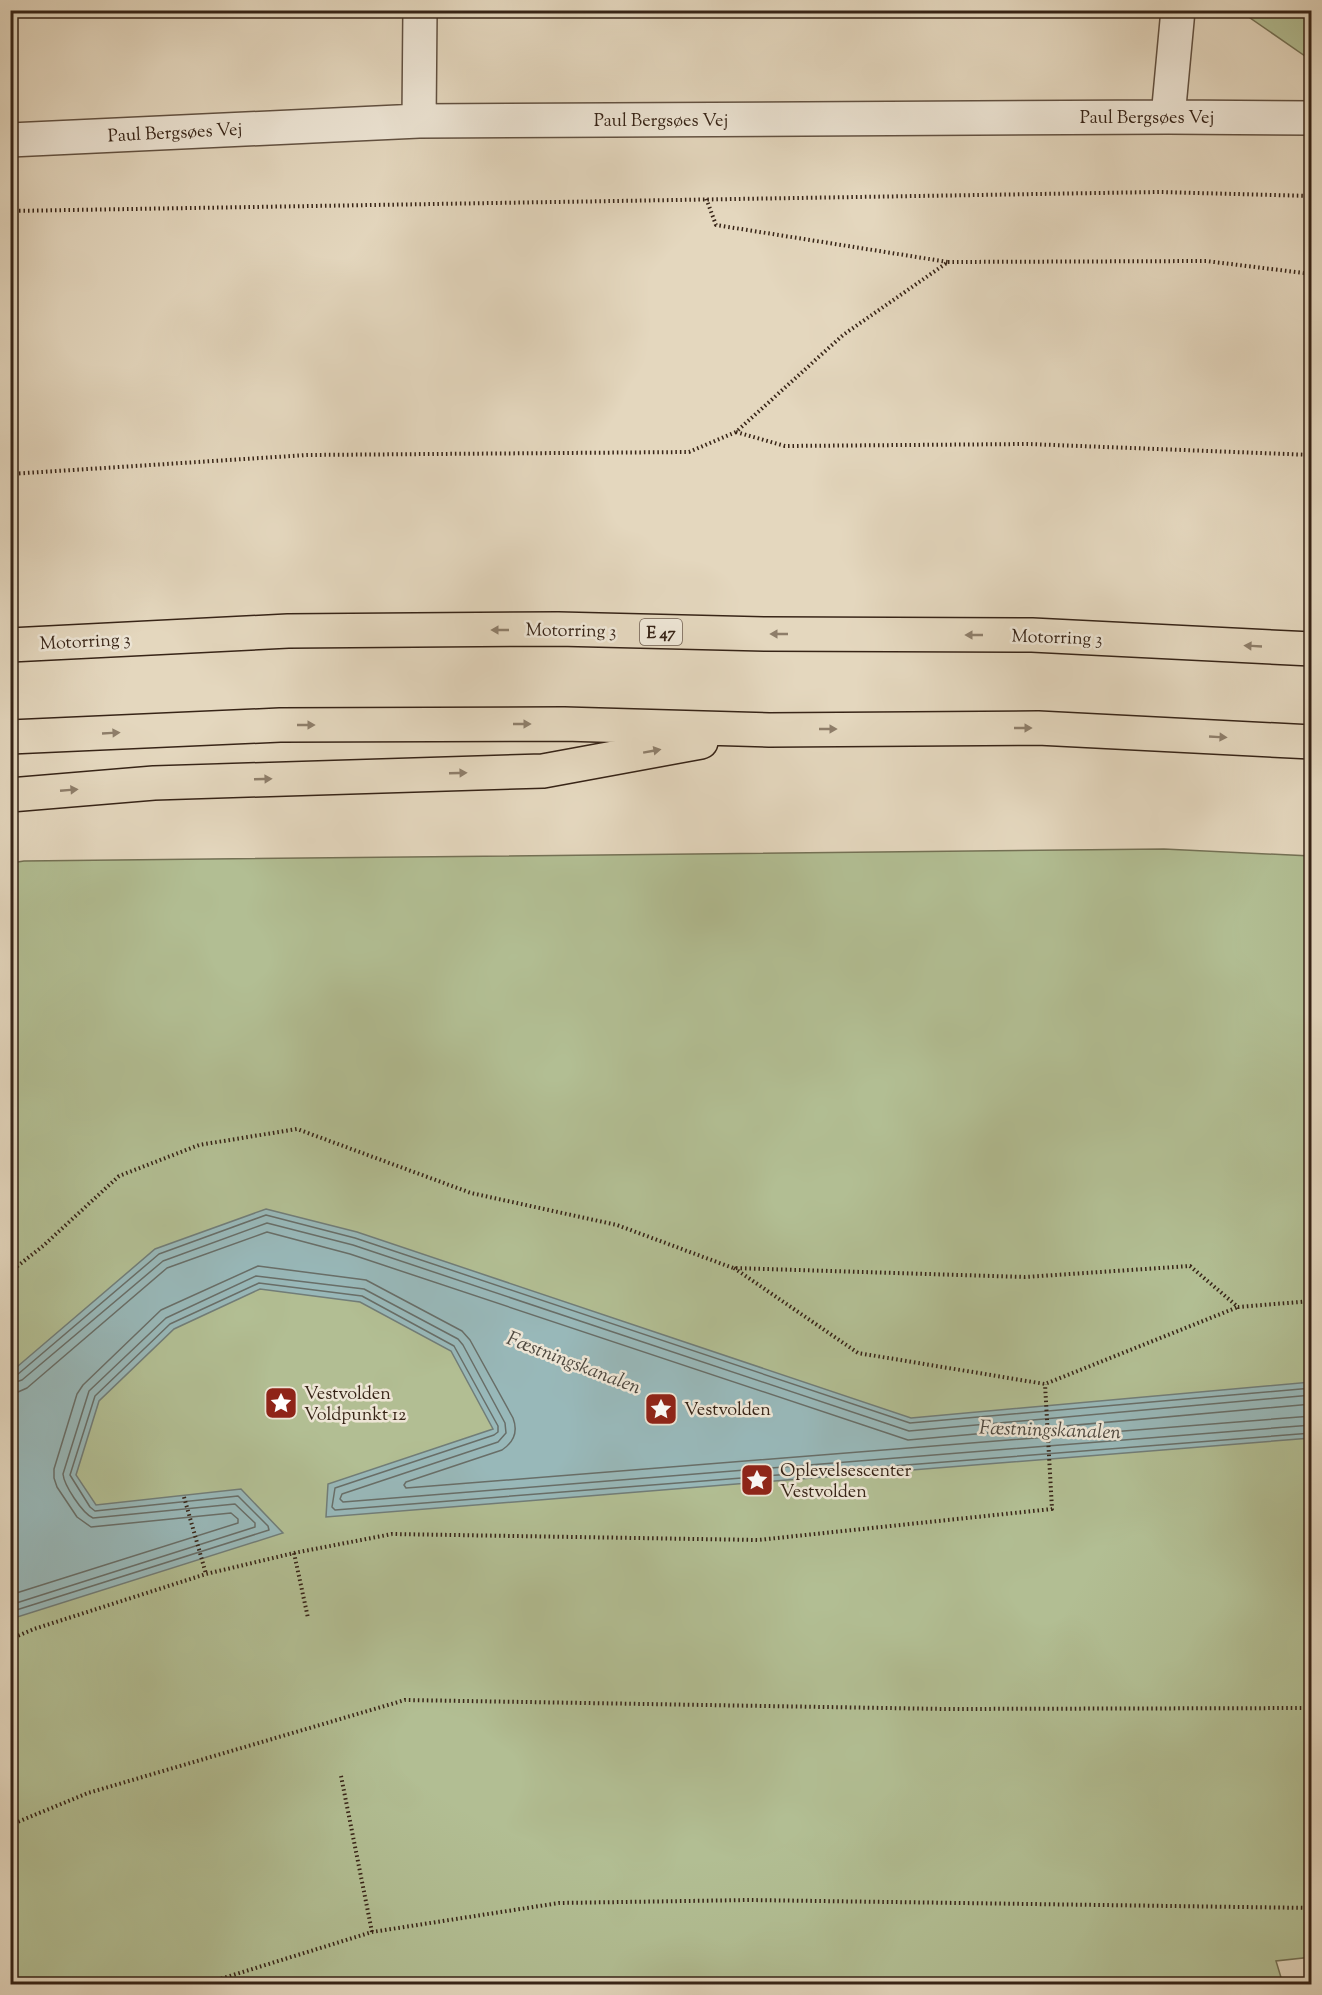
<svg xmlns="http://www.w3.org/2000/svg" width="1322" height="1995" viewBox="0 0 1322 1995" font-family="'Sorts Mill Goudy',serif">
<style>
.green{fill:#b2be93;stroke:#747155;stroke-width:1.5}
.water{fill:#98b8b9;stroke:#717d78;stroke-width:1.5}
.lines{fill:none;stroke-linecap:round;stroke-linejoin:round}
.shore{stroke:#686e68;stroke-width:1.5}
.minor-casing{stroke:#625141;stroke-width:36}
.highway-casing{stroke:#372417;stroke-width:36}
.path{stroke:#372417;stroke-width:4;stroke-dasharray:1.5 3;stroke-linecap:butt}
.minor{stroke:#ede5d5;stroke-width:33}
.highway{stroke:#e4d7be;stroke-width:33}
.oneway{fill:#8e7e6a}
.labels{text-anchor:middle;stroke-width:5;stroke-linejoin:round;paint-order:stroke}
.shield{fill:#ede5d5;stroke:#6e5e50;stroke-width:1.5}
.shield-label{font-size:16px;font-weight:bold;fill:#372417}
.street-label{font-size:18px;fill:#372417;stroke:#ede5d5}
.poi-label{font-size:18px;fill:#372417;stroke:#ede5d5;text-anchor:start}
.water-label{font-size:20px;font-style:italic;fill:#4f4940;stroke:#ede5d5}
</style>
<rect width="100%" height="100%" fill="#e4d7be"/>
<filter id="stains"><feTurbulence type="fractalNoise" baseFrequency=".00333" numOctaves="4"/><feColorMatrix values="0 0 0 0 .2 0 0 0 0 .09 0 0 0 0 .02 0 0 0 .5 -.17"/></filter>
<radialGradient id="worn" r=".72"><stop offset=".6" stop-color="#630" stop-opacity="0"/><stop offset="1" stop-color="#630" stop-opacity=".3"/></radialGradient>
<path class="green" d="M1240,11H1311V56H1305Z
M1164,849L1311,856L1312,1957L1276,1961L1283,1984H11V863L24,861Z"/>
<path class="water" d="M266,1209L357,1232L911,1418L1311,1382V1438L326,1517L328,1484L493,1429L451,1351L360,1302L260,1289L174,1329L99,1401L76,1475L96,1505L241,1489L283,1533L11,1619V1372L155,1249Z"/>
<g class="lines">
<path class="shore" d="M10,1376L17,1375L159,1254L266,1215L355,1238L910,1423L1312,1388
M10,1384L22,1380L163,1261L267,1223L353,1245L909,1431L1312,1395
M10,1393L18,1392L27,1388L167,1268L267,1232L350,1254L908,1440L1312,1404
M10,1595L238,1523V1519L231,1513L91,1527L77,1517L57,1487L54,1478V1469L77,1394L83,1385L161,1310L258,1266L366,1280L462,1331L470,1340L513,1418C518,1431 514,1442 502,1450L406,1482L404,1485L406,1488L1312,1416
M10,1605L255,1527V1523L235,1504L93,1518C82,1513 64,1485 63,1474L89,1391L166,1318L256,1276L364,1289L458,1339L463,1345L505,1423L506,1433L498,1442L342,1494L340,1499L343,1502L1312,1425
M10,1612L269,1530L268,1526L238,1496L95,1511L90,1507L70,1475L95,1396L170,1324L259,1283L362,1296L454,1346L498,1426V1432L494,1435L335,1488L332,1507L335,1510L1312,1433"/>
<defs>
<path id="minor" d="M1168,117L1178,10
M419,121L420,10
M10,140L419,121L1168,117L1312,118"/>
<path id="highway" d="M10,645L288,631L558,629L766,634L1032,635L1312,649
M10,737L280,725L564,724L769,730L1038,728L1312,742
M10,795L154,783L543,771L701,742"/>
</defs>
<use href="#minor" class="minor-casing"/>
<use href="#highway" class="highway-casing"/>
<path class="path" d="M10,211L1159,192L1312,196
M948,262L1206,261L1312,274
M736,432L785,446L1028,444L1312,455
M10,474L307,455L689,452L736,432L843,335L948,262L716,225L706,198
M734,1268L858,1353L1045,1384L1238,1307
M10,1272L43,1246L119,1176L199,1145L297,1129L471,1193L617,1225L733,1268L1025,1277L1190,1266L1238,1307L1312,1301
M184,1497L206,1574
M294,1553L308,1618
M10,1639L34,1629L206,1574L294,1553L392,1534L758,1540L1052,1509L1045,1384
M341,1776L372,1932
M10,1825L88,1793L405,1700L945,1709L1312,1708
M204,1984L372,1932L559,1903L749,1900L1312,1908"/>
<use href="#minor" class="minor"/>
<use href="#highway" class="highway"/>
</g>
<defs><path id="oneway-solid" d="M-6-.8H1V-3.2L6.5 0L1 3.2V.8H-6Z" transform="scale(1.5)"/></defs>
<g class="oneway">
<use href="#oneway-solid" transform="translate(500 630) rotate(180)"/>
<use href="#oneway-solid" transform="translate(779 634) rotate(-180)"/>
<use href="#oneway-solid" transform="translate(974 635) rotate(-180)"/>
<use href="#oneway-solid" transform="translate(1253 646) rotate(-177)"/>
<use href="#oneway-solid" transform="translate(522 724)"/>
<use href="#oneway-solid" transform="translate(306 725)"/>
<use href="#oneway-solid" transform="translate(1023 728)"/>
<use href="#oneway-solid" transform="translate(828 729)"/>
<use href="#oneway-solid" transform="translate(111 733) rotate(-3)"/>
<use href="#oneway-solid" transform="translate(1218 737) rotate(3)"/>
<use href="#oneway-solid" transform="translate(652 751) rotate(-10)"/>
<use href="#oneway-solid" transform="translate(458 773) rotate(-2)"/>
<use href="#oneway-solid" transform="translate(263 779) rotate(-2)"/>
<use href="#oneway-solid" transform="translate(69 790) rotate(-5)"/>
</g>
<defs>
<symbol id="sight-square" viewBox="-11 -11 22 22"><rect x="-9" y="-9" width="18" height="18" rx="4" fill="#8f2418" stroke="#ede5d5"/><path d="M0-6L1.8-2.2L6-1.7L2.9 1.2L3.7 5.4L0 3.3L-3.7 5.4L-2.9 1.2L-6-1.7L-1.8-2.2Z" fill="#fff"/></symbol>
</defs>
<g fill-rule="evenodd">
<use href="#sight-square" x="262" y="1384" width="38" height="38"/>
<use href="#sight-square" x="642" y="1390" width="38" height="38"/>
<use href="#sight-square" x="738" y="1461" width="38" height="38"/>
</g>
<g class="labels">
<rect class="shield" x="640" y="619" width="42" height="26" rx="4.5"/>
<g class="shield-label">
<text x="661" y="638">E 47</text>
</g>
<g class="street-label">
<text x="1147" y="123">Paul Bergsøes Vej</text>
<text x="661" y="126">Paul Bergsøes Vej</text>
<text transform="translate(175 132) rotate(-3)" y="6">Paul Bergsøes Vej</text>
<text transform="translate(571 630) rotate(1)" y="6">Motorring 3</text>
<text transform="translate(1057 637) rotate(2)" y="6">Motorring 3</text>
<text transform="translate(85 641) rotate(-3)" y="6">Motorring 3</text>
</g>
<g class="poi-label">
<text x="304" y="1399">Vestvolden<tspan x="304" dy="21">Voldpunkt 12</tspan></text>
<text x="684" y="1415">Vestvolden</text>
<text x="780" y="1476">Oplevelsescenter<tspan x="780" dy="21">Vestvolden</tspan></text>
</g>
<g class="water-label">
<text transform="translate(574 1362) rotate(21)" y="7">Fæstningskanalen</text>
<text transform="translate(1050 1429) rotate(2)" y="7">Fæstningskanalen</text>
</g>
</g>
<rect width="1322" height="1995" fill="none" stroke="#e4d7be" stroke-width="36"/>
<rect x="12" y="12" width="1298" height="1971" fill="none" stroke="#372417" stroke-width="3"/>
<rect x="18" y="18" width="1286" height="1959" fill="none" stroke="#372417" stroke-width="1.5"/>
<rect width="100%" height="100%" filter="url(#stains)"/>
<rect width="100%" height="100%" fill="url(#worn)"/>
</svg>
